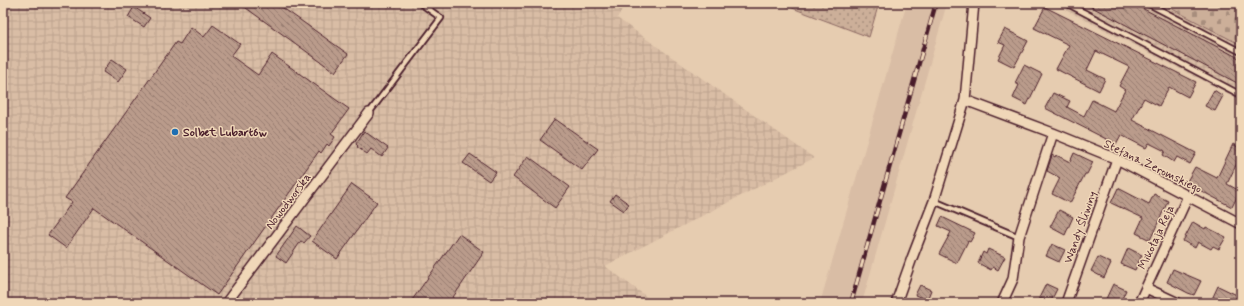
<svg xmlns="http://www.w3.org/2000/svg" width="1244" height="306" viewBox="0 0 1244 306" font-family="Mynerve,sans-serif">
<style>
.built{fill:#d9bda5}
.industrial{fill:url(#industrial-grid)}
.cemetery{fill:url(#cemetery-stones);stroke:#8b6762}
.garden{fill:url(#garden-dots);stroke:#8b6762}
.building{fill:url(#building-back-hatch);stroke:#4a1f2b}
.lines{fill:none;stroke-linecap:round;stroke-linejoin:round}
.lane-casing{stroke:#4a1f2b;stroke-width:8}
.street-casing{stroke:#4a1f2b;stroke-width:12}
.lane{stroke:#f0d7b8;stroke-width:4.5}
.street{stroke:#f0d7b8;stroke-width:9}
.rail-casing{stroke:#4a1f2b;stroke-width:4.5}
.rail{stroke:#f0d7b8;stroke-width:3;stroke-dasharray:9;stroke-linecap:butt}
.poi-dot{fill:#1f6fb2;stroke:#f0d7b8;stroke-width:1.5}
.labels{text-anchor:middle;stroke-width:3;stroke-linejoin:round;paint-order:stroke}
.poi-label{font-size:12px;font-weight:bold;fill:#4a1f2b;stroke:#f0d7b8;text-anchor:start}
.street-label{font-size:12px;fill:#4a1f2b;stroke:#f0d7b8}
</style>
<defs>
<pattern id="industrial-grid" width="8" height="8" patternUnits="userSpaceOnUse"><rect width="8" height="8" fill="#d9bda5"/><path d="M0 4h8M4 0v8" fill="none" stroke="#bca28e"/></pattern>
<pattern id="cemetery-stones" width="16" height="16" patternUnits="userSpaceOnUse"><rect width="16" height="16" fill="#ccaf99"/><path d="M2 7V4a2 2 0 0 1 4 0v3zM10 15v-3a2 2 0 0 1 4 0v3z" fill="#a88e7d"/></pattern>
<pattern id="garden-dots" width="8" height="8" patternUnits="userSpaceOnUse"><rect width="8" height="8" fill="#ccaf99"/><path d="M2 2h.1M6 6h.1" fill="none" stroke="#a88e7d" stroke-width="1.8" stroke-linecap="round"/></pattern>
<pattern id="building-back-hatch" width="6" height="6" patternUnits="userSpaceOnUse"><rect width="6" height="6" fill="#ba9b8b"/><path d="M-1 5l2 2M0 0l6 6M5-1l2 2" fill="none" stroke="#997e72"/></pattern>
</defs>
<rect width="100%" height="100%" fill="#e6ccb0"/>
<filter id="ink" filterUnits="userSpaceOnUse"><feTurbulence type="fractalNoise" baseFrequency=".025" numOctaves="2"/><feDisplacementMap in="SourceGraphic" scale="8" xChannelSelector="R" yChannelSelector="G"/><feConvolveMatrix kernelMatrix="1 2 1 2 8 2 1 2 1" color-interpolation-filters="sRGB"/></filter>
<g filter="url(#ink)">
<path class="built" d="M907,3H947L862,303H820Z"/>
<path class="industrial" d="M3,3H626L617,18L814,158L605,266L655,303H3Z
M1052,3H1161L1241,45V100Z"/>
<path class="cemetery" d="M1161,3H1241V45Z"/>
<path class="garden" d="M779,3H879L869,37Z"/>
<path class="building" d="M239,3H276L348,54L335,72Z
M1084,3H1132L1241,59V85Z
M134,7L150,18L144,27L128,17Z
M1045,7L1196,82L1188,97L1169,87L1159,106L1144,98L1132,120L1196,153L1190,164L1177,157L1174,162L1163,155L1165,151L1149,143L1146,148L1121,135L1116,144L1045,108L1053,93L1070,101L1067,107L1084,116L1092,100L1114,111L1125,90L1119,86L1129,67L1096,51L1087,70L1105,79L1099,91L1056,69L1069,45L1034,28Z
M213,25L240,44L231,56L258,75L272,54L349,109L331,134L335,137L329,146L327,144L321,153L319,151L217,295L94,208L66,248L48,235L72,202L65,198L176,42L180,44L191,27L204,37Z
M1005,29L1028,41L1014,67L998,59L1005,45L998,42Z
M112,59L127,69L118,82L103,72Z
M1024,65L1042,74L1027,105L1013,98L1019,85L1015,83Z
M1214,90L1223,96L1215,111L1205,106Z
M555,119L598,149L582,170L540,140Z
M364,131L388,148L382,157L371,149L367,154L357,147L358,146L356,144Z
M1233,144L1241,149V162L1238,161L1227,184L1240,191L1232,207L1186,183L1195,167L1217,178Z
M1074,153L1093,162L1087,174H1085L1070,203L1052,194L1060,178L1047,171L1052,155L1055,157L1056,155L1070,162Z
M470,154L496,172L489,181L463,163Z
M528,156L570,187L555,208L513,177Z
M352,184L377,202L337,259L312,241Z
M1118,188L1149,204L1154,194L1168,201L1150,240L1136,233L1143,218L1111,203Z
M615,194L629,204L624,211L610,201Z
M1059,210L1073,217L1065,235L1050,227Z
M942,217L975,233L970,242L968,241L957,263L939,254L951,232L938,226Z
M1193,222L1205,229L1206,227L1226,237L1219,249L1213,246L1211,249L1198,242L1195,248L1183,241Z
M297,226L310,236L304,243L301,241L286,263L276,256Z
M459,234L484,252L449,303H410Z
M1052,244L1065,250L1059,262L1046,256Z
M1128,248L1142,255L1135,270L1121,264Z
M988,249L1005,257L998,270L993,267L991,270L978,263L983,252L986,254Z
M1098,257L1111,263L1104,278L1091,271Z
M1173,269L1201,281L1194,295L1188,293L1167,282Z
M1046,284L1057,289L1050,303L1039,298Z
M1113,284L1126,290L1120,303H1104Z
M920,285L931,290L927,300L915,295Z
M1218,286L1241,297V303H1218L1212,299Z"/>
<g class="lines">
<defs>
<path id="lane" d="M1066,3L1241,95
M1147,3L1241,52
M369,113L441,18L420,3
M934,201L1019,237"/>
<path id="street" d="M965,100L1053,133L1117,159L1241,224
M1146,288L1178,303
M226,303L369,113
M896,303L912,258L934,201L965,100L974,3
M1002,303L1013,279L1019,237L1053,133
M1066,303L1117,159
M1139,303L1188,196"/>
</defs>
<use href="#lane" class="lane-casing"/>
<use href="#street" class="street-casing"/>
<use href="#lane" class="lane"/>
<use href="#street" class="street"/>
<defs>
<path id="rail" d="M851,303L936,3"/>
</defs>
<use href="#rail" class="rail-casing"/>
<use href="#rail" class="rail"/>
</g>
</g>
<circle class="poi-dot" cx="175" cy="132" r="4"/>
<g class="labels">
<g class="poi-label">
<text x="183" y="136">Solbet Lubartów</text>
</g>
<g class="street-label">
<text transform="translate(1153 166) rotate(26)" y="4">Stefana Żeromskiego</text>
<text transform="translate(288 201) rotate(-53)" y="4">Nowodworska</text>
<text transform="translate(1080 227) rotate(-70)" y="4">Wandy Śliwiny</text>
<text transform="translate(1156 237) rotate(-65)" y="4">Mikołaja Reja</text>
</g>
</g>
<rect width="1244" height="306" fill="none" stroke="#f0d7b8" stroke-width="16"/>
<rect x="8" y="8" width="1228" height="290" fill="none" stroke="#4a1f2b" stroke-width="1.5" filter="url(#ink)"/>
</svg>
